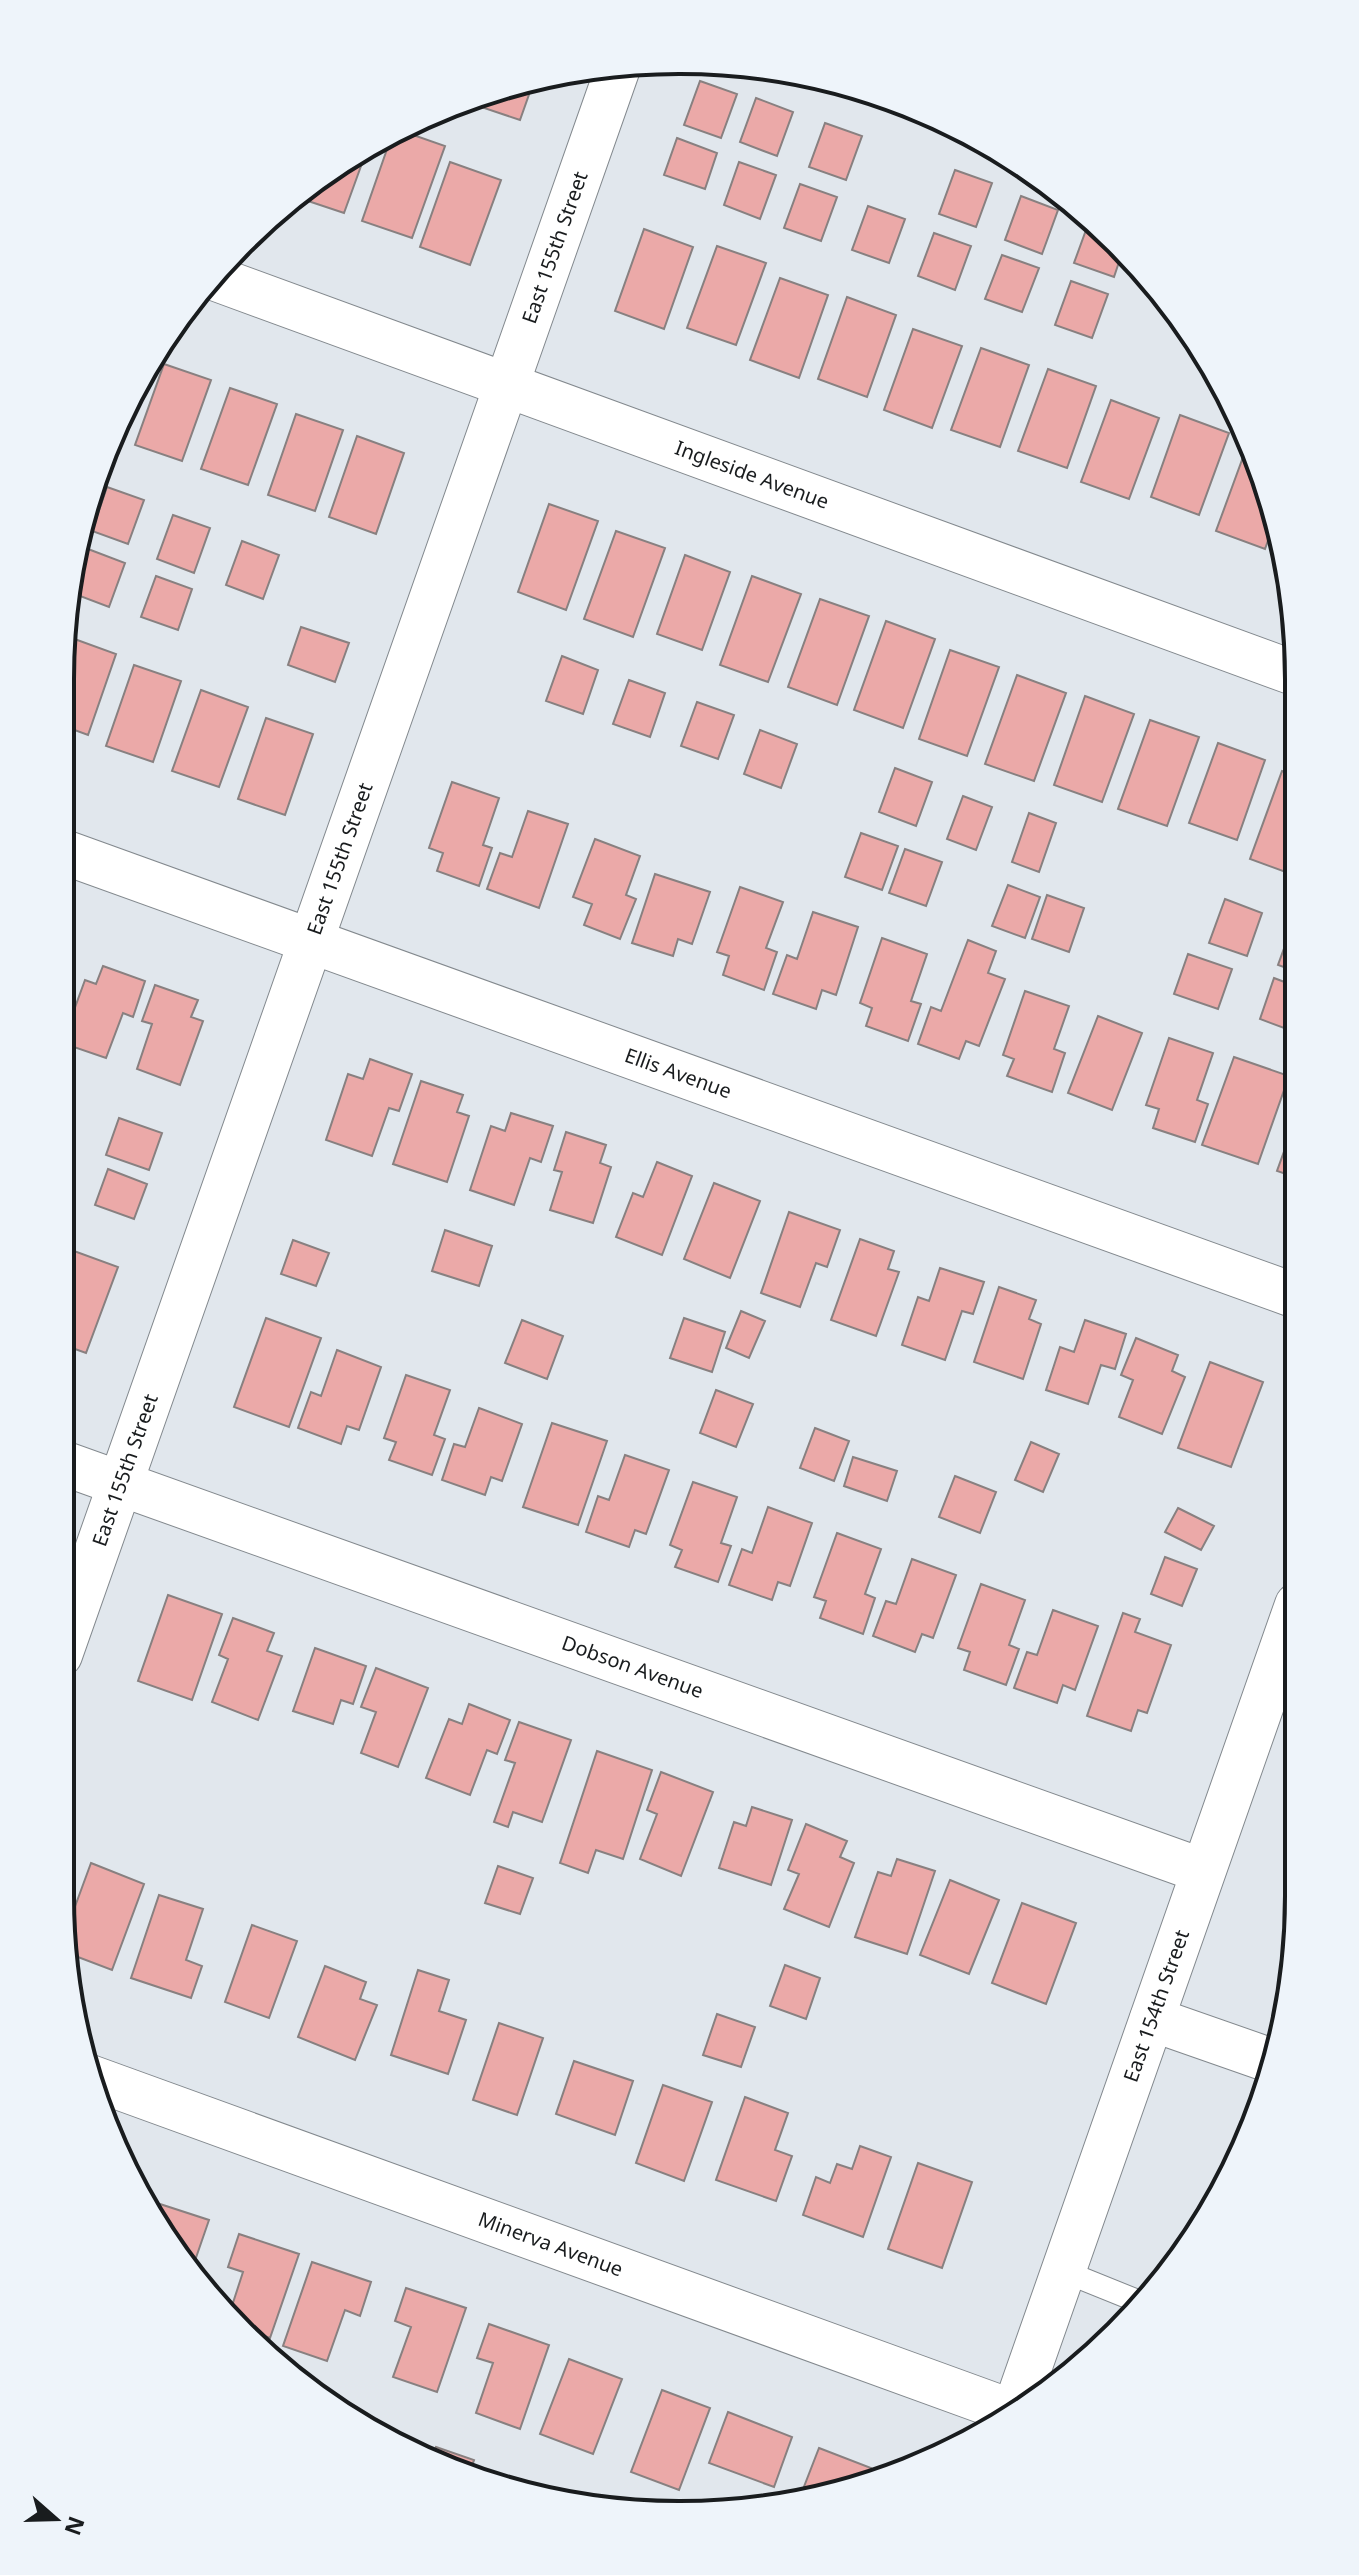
<svg xmlns="http://www.w3.org/2000/svg" width="1359" height="2575" viewBox="0 0 1359 2575" font-family="'Noto Sans',sans-serif">
<style>
.building{fill:#eba9a8;stroke:#888080;stroke-width:2}
.lines{fill:none;stroke-linecap:round;stroke-linejoin:round}
.service-casing{stroke:#83898e;stroke-width:24}
.minor-casing{stroke:#83898e;stroke-width:46}
.tertiary-casing{stroke:#83898e;stroke-width:46}
.service{stroke:#fff;stroke-width:22}
.minor{stroke:#fff;stroke-width:44}
.tertiary{stroke:#fff;stroke-width:44}
.labels{text-anchor:middle;stroke-width:8;stroke-linejoin:round;paint-order:stroke}
.street-label{font-size:20px;fill:#191c1e;stroke:#eef4fa}
.rim{fill:none;stroke:#191c1e;stroke-width:4}
</style>
<rect width="100%" height="100%" fill="#e1e7ed"/>
<path class="building" d="M700,81L737,94L721,138L684,125Z
M524,83L532,86L520,120L481,107L487,91Z
M756,98L793,112L777,156L740,142Z
M825,123L862,136L846,180L809,167Z
M399,130L445,146L412,238L362,221L393,132Z
M677,138L717,153L705,189L664,175Z
M369,144L344,213L296,197V196Z
M450,162L501,180L470,265L420,247Z
M739,162L776,175L760,219L724,205Z
M955,170L992,183L976,227L939,214Z
M800,184L837,197L821,241L784,228Z
M1021,196L1058,210L1042,254L1005,240Z
M868,206L905,219L889,263L852,250Z
M1090,219L1122,253L1114,277L1074,263Z
M644,229L693,247L664,329L615,311Z
M934,233L971,246L955,290L918,276Z
M717,246L766,263L736,345L687,328Z
M1002,255L1039,268L1022,312L985,299Z
M780,278L828,295L799,378L750,360Z
M1071,281L1108,294L1092,338L1055,325Z
M847,297L896,315L867,397L818,379Z
M913,329L962,346L932,428L884,410Z
M981,348L1029,365L1000,447L951,430Z
M164,364L211,380L182,461L135,445Z
M1048,369L1096,386L1067,468L1018,451Z
M230,388L277,404L248,485L201,469Z
M1111,400L1159,418L1129,499L1081,482Z
M296,414L343,430L315,511L268,495Z
M1180,415L1229,433L1199,515L1151,497Z
M357,436L404,453L376,534L329,517Z
M1246,449L1255,452L1274,524L1265,549L1216,531Z
M107,487L144,500L128,544L92,531Z
M549,504L598,521L566,610L518,592Z
M173,515L210,528L194,573L157,559Z
M616,531L665,548L633,637L584,619Z
M242,541L279,555L263,599L226,585Z
M88,549L125,563L109,607L72,593Z
M685,555L730,572L702,650L657,634Z
M156,576L192,589L178,630L141,617Z
M752,576L801,594L768,682L720,665Z
M820,599L869,616L837,705L788,687Z
M886,621L935,639L903,728L854,710Z
M301,627L349,643L335,682L288,665Z
M69,637L116,654L88,735L61,725V661Z
M950,650L999,667L967,756L919,739Z
M562,656L598,670L583,714L546,701Z
M134,665L181,681L153,762L106,746Z
M1017,675L1066,693L1034,781L985,764Z
M629,680L665,693L650,737L613,724Z
M201,690L248,707L219,787L172,771Z
M1085,696L1134,714L1102,802L1054,785Z
M697,702L734,715L718,759L681,746Z
M266,718L313,734L285,815L238,799Z
M1150,720L1199,737L1167,826L1118,809Z
M760,730L797,744L781,788L744,774Z
M1218,743L1265,760L1237,840L1189,823Z
M895,768L932,782L916,826L879,812Z
M1282,771L1294,775V875L1250,859Z
M452,782L499,798L483,845L492,848L479,886L437,871L443,853L429,848Z
M963,796L992,807L976,850L947,839Z
M528,811L568,824L539,908L487,889L500,853L512,857Z
M1029,813L1056,823L1039,872L1012,862Z
M861,833L898,846L882,890L845,877Z
M595,839L640,856L626,895L636,899L620,939L584,925L592,904L573,897Z
M905,849L942,862L926,906L889,893Z
M655,874L710,892L692,944L678,939L673,956L632,943Z
M1008,885L1040,897L1025,938L992,926Z
M740,887L783,902L766,948L777,952L764,990L723,975L729,956L717,952Z
M1047,895L1084,908L1069,952L1032,939Z
M1225,899L1262,913L1247,956L1209,943Z
M813,912L858,927L836,995L822,990L816,1009L773,994L787,955L797,959Z
M1294,921H1295V971L1278,965Z
M882,938L927,954L911,1001L921,1004L908,1041L866,1026L872,1008L860,1003Z
M968,940L996,951L988,973L1005,979L979,1046L966,1041L959,1059L918,1044L931,1007L941,1011Z
M1188,954L1232,969L1218,1009L1174,994Z
M103,966L145,981L133,1017L123,1013L106,1058L62,1043L85,980L96,984Z
M1274,978L1295,986V1032L1260,1019Z
M155,985L198,1000L191,1017L203,1021L180,1085L137,1069L152,1024L142,1021Z
M1025,991L1069,1006L1054,1049L1065,1053L1052,1092L1007,1076L1014,1059L1003,1055Z
M1098,1016L1142,1033L1112,1110L1068,1093Z
M1169,1038L1213,1053L1197,1100L1208,1104L1195,1142L1153,1128L1159,1109L1146,1105Z
M1234,1057L1289,1076L1258,1164L1202,1145Z
M370,1059L412,1074L399,1111L389,1108L372,1156L326,1140L348,1074L363,1079Z
M421,1081L463,1095L457,1112L469,1116L447,1182L393,1164Z
M511,1113L553,1126L541,1162L530,1158L514,1205L470,1190L491,1126L505,1131Z
M119,1118L162,1133L149,1170L106,1155Z
M1295,1121V1177L1277,1171Z
M566,1132L606,1145L600,1163L611,1167L593,1223L550,1210L562,1172L554,1170Z
M657,1162L692,1176L662,1255L616,1237L633,1193L643,1197Z
M108,1169L147,1184L134,1219L95,1205Z
M714,1183L760,1201L730,1278L684,1259Z
M789,1212L840,1230L827,1267L816,1263L800,1307L761,1293Z
M445,1230L492,1246L479,1286L432,1271Z
M860,1239L894,1251L888,1269L899,1272L876,1336L831,1320Z
M293,1240L329,1253L316,1286L281,1274Z
M63,1247L118,1267L86,1353L61,1344V1254Z
M940,1268L984,1282L973,1314L962,1311L945,1360L902,1345L918,1297L929,1301Z
M999,1287L1036,1300L1029,1319L1041,1324L1023,1379L974,1362Z
M741,1311L765,1321L749,1358L726,1348Z
M266,1318L321,1338L289,1427L234,1407Z
M684,1318L725,1332L712,1372L670,1358Z
M522,1320L563,1336L547,1379L505,1363Z
M1085,1320L1126,1334L1115,1369L1101,1365L1088,1404L1046,1390L1060,1347L1074,1352Z
M1136,1338L1178,1355L1172,1371L1185,1377L1162,1434L1119,1417L1133,1380L1121,1375Z
M337,1350L381,1367L359,1430L347,1426L341,1444L298,1428L311,1392L321,1396Z
M1210,1362L1263,1382L1231,1467L1178,1448Z
M406,1375L450,1390L434,1435L445,1439L432,1475L389,1460L396,1442L384,1438Z
M716,1390L753,1404L736,1447L700,1433Z
M479,1408L522,1424L502,1481L491,1477L485,1495L442,1480L454,1444L465,1447Z
M552,1423L607,1441L578,1525L523,1507Z
M815,1428L849,1441L834,1481L800,1468Z
M1031,1442L1059,1454L1043,1492L1015,1480Z
M625,1455L669,1470L646,1534L635,1530L629,1547L586,1532L598,1496L609,1500Z
M853,1457L897,1471L887,1501L844,1486Z
M955,1476L996,1492L980,1533L939,1517Z
M693,1482L737,1497L721,1543L731,1546L718,1582L675,1567L682,1550L670,1545Z
M768,1507L812,1523L790,1586L778,1582L772,1600L729,1585L742,1549L752,1553Z
M1178,1508L1214,1526L1201,1550L1165,1532Z
M837,1533L881,1549L865,1594L875,1598L863,1634L820,1618L826,1601L814,1597Z
M1165,1557L1197,1569L1182,1606L1151,1594Z
M912,1559L956,1575L933,1638L922,1634L915,1652L873,1636L886,1601L896,1604Z
M981,1584L1025,1600L1009,1645L1019,1649L1006,1685L964,1670L970,1652L958,1648Z
M168,1595L222,1614L192,1700L138,1681Z
M1053,1610L1098,1626L1075,1690L1063,1685L1057,1703L1014,1688L1027,1652L1037,1655Z
M1123,1613L1140,1619L1135,1632L1171,1645L1147,1713L1138,1710L1131,1731L1087,1716Z
M233,1618L274,1633L267,1651L282,1656L258,1720L212,1702L228,1659L219,1655Z
M315,1648L366,1666L353,1704L341,1700L333,1724L293,1711Z
M376,1668L428,1688L398,1767L361,1753L376,1712L361,1707Z
M469,1704L510,1720L497,1754L487,1750L470,1795L426,1778L449,1719L462,1724Z
M519,1722L571,1740L542,1822L513,1812L508,1827L494,1822L515,1763L505,1760Z
M597,1751L652,1770L623,1859L596,1850L588,1873L560,1863Z
M661,1772L713,1792L681,1876L640,1859L657,1814L647,1810Z
M752,1807L792,1820L771,1885L719,1868L734,1822L746,1826Z
M806,1824L847,1841L840,1857L854,1863L829,1927L784,1909L799,1874L788,1870Z
M897,1859L935,1871L907,1954L855,1937L878,1872L891,1876Z
M91,1863L144,1884L112,1970L70,1954L66,1931Z
M498,1866L533,1878L520,1914L485,1903Z
M950,1880L999,1900L969,1974L920,1955Z
M159,1895L203,1909L186,1960L202,1966L191,1998L131,1978Z
M1022,1903L1076,1923L1046,2004L992,1983Z
M252,1925L297,1941L269,2018L225,2002Z
M785,1965L820,1978L806,2019L770,2006Z
M325,1966L366,1982L360,1999L377,2005L355,2060L298,2037Z
M418,1970L449,1980L439,2011L466,2020L448,2074L391,2055Z
M717,2014L755,2027L741,2067L703,2055Z
M499,2023L543,2038L517,2115L473,2100Z
M574,2061L633,2081L615,2135L556,2114Z
M663,2085L712,2102L684,2181L636,2163Z
M745,2097L788,2113L775,2150L792,2156L776,2201L716,2180Z
M860,2146L891,2157L863,2237L803,2215L816,2177L830,2183L837,2164L852,2169Z
M918,2163L972,2182L942,2268L888,2249Z
M160,2204L209,2220L190,2275L157,2214Z
M239,2234L299,2254L270,2338L250,2331L230,2312L243,2272L228,2267Z
M312,2262L371,2282L360,2316L345,2310L327,2361L283,2346Z
M406,2288L466,2308L437,2392L393,2377L411,2327L395,2321Z
M489,2324L549,2345L520,2429L476,2413L493,2363L477,2358Z
M569,2359L622,2379L593,2454L540,2434Z
M662,2390L710,2408L679,2490L631,2472Z
M728,2412L792,2437L774,2487L709,2463Z
M436,2447L474,2460L470,2472L433,2455Z
M819,2448L871,2468L867,2477L800,2497Z"/>
<g class="lines">
<defs>
<path id="service" d="M1063,2271L1140,2302"/>
<g id="minor">
<path id="s1" d="M211,277L1294,673"/>
<path id="s2" d="M61,851L1296,1296"/>
<path id="s3" d="M60,1462L1203,1871"/>
<path id="s4" d="M60,1655L619,65"/>
<path d="M1152,2019L1275,2062"/>
<path id="s5" d="M90,2077L1010,2411"/>
</g>
<g id="tertiary">
<path id="s6" d="M1016,2406L1297,1605"/>
</g>
</defs>
<use href="#service" class="service-casing"/>
<use href="#minor" class="minor-casing"/>
<use href="#tertiary" class="tertiary-casing"/>
<use href="#service" class="service"/>
<use href="#minor" class="minor"/>
<use href="#tertiary" class="tertiary"/>
</g>
<g class="labels">
<g class="street-label">
<text dy="7" stroke="none"><textPath href="#s4" startOffset="1492">East 155th Street</textPath></text>
<text dy="7" stroke="none"><textPath href="#s1" startOffset="576">Ingleside Avenue</textPath></text>
<text dy="7" stroke="none"><textPath href="#s4" startOffset="844">East 155th Street</textPath></text>
<text dy="7" stroke="none"><textPath href="#s2" startOffset="656">Ellis Avenue</textPath></text>
<text dy="7" stroke="none"><textPath href="#s4" startOffset="196">East 155th Street</textPath></text>
<text dy="7" stroke="none"><textPath href="#s3" startOffset="608">Dobson Avenue</textPath></text>
<text dy="7" stroke="none"><textPath href="#s6" startOffset="424">East 154th Street</textPath></text>
<text dy="7" stroke="none"><textPath href="#s5" startOffset="490">Minerva Avenue</textPath></text>
</g>
</g>
<path d="M0 0H1359V2575H0ZM679 74H680A605 605 0 0 1 1285 679V1896A605 605 0 0 1 680 2501H679A605 605 0 0 1 74 1896V679A605 605 0 0 1 679 74Z" fill="#eef4fa" fill-rule="evenodd"/>
<path class="rim" d="M679 74H680A605 605 0 0 1 1285 679V1896A605 605 0 0 1 680 2501H679A605 605 0 0 1 74 1896V679A605 605 0 0 1 679 74Z"/>
<g transform="translate(56 2519) rotate(110)" stroke="#eef4fa" stroke-width="6" paint-order="stroke">
<path d="M0-6L14 30L0 20L-14 30Z" fill="#191c1e"/>
<text y="-12" font-size="22" font-weight="bold" text-anchor="middle" fill="#191c1e">N</text>
</g>
</svg>
